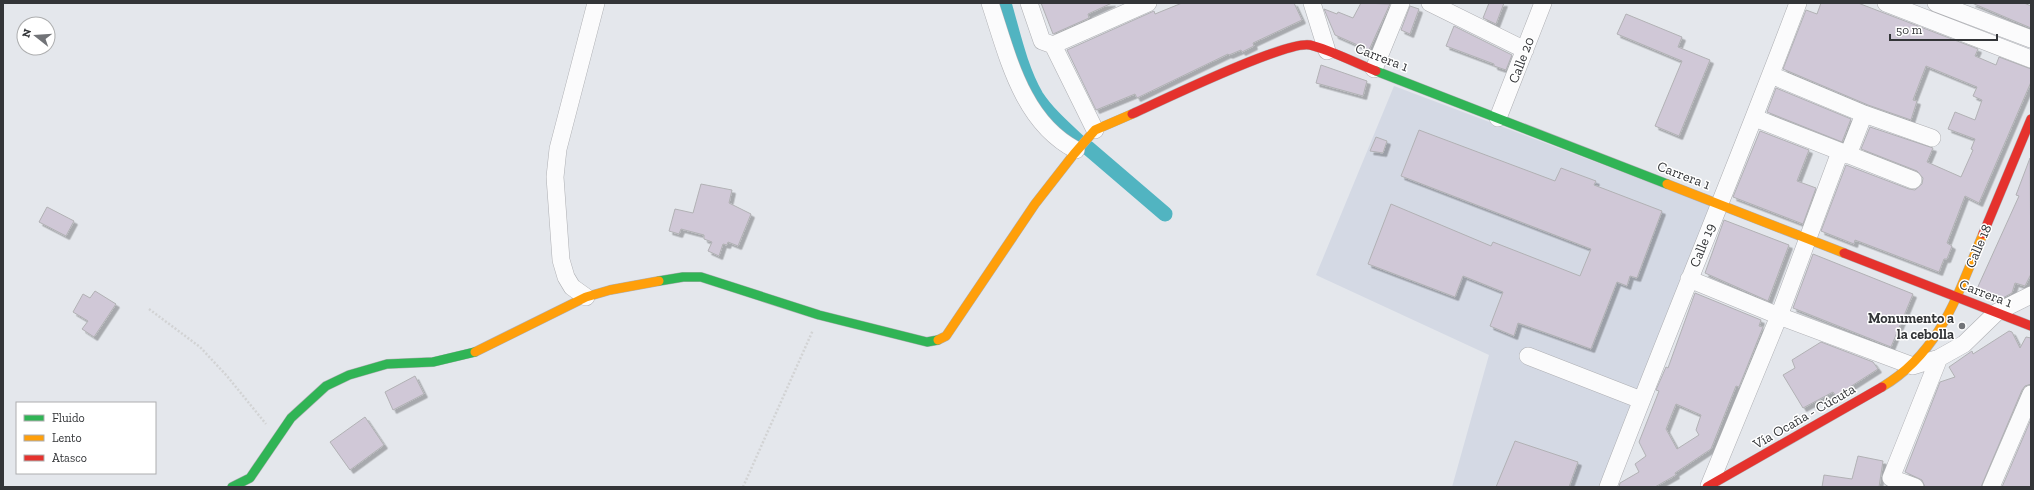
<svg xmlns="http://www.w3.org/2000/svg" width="2034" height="490" viewBox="0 0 2034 490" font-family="'Zilla Slab',serif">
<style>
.built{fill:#d4d9e4}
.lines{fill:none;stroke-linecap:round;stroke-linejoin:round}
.canal{stroke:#51b4c1;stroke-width:15}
.building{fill:#d0c8d7;stroke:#b1b1b4;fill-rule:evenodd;filter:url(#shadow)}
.street-casing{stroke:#aeafb3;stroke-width:18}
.fast-casing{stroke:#aeafb3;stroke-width:10}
.slow-casing{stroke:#aeafb3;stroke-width:10}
.jam-casing{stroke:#aeafb3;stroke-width:10}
.path{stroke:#d2d3d4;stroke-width:2.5;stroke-dasharray:2 2;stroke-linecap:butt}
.street{stroke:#fbfbfc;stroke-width:17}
.fast{stroke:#30b455;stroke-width:9}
.slow{stroke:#ff9f0a;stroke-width:9}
.jam{stroke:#e5322d;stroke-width:9}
.poi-dot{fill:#717377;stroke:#fff;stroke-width:1.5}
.labels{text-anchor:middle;stroke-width:3;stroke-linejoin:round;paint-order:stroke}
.street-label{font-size:14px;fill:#333538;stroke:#fff}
.poi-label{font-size:14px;font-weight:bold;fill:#333538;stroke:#fff;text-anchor:end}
</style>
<defs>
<filter id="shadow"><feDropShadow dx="3.5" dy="3.5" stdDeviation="0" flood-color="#0004"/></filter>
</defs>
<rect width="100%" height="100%" fill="#e4e7ec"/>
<path class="built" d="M1394,86L1717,208L1608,487H1452L1489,355L1316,275Z"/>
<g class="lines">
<path class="canal" d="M1004,3C1013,34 1020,68 1036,96C1047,113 1063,127 1078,141
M1088,148L1165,214"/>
</g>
<path class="building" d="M1041,3H1112L1088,14L1089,18L1053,34Z
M1182,3H1294L1302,20L1253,43L1254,46L1242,52L1241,50L1229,55L1228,54L1137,98L1135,94L1096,110L1067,50L1154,11L1155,14Z
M1361,3L1390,4L1369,50L1335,35L1324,9L1337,14L1338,12L1353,18Z
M1489,3H1504L1496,24L1483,18Z
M1821,3H1858L1978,49L1975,56L1996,65L1999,57L2031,69V82L1979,203L1965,196L1947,243L1952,246L1947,259H1944L1939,272L1855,240L1854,244L1821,231L1846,165L1909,189L1915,190L1922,184L1923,178L1917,171L1861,149L1870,127L1933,148L1927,162L1961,177L1973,150L1971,149L1975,139L1948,129L1955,112L1975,120L1982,100L1973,96L1977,87L1926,66L1913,100L1917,101L1911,120L1868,105L1783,69L1806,10L1817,14Z
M1972,3H2024L2031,6V28Z
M1410,6L1419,9L1410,34L1401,30Z
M1626,14L1682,37L1678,47L1710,60L1679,136L1655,126L1682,61L1617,34Z
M1454,26L1512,55L1506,70L1494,66V64L1446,46Z
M1321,65L1367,81L1363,96L1316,83Z
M1776,88L1851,119L1842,142L1767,112Z
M1419,130L1555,181L1561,168L1596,181L1594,185L1662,211L1637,278L1630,276L1627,286L1617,282L1591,349L1518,323L1514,336L1490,326L1503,292L1463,276L1455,297L1368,264L1391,204L1491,246L1493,242L1580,276L1591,249L1401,176Z
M1760,131L1809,150L1797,181L1816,188L1803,224L1733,197Z
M1376,137L1387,141L1383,153L1370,151Z
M2030,158L2031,274L2025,286L2015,283L2012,293L1999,300L1976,291L2019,196L2016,195Z
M701,184L732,190L729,203L751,214L738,246L728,242L727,245L723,244L719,256L708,251L712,242L704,239V235L681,229L679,234L669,231L675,209L693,213Z
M47,207L74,221L66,236L39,222Z
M1724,220L1789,245L1768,301L1705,273Z
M1813,254L1913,294L1891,347L1793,308Z
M95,291L116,304L94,337L82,329L88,321L73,312L83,294L90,298Z
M1695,293L1761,320L1759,326L1763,327L1739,387L1736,386L1711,449L1675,473L1676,475L1655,487H1619L1620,483L1639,472L1635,464L1646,456L1639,442L1659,391L1656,390L1666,367L1668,368ZM1676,404L1701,415L1696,430L1699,435L1677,449L1666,429Z
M2009,331L2012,332L2020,348L2026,337L2031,338V384L2025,386L2022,390L1981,487H1925L1922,480L1905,472L1940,382L1955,377L1949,367L1972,351L1973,354Z
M1821,342L1873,362L1878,369L1836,396L1833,392L1803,408L1783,375L1795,368L1792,360Z
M415,376L424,394L393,410L385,392Z
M365,417L384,445L350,470L330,442Z
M2031,419V487H2002Z
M1515,441L1578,462L1569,487H1496Z
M1858,456L1883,461L1879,487H1822L1824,475L1852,479Z"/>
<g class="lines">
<defs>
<path id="street" d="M990,3C1008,57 1022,122 1076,150
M1029,3L1042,41L1053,45L1095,130
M1312,3L1327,51
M1430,3L1525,50
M1886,3L2031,59
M1936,3L2031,39
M1053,45L1148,3
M1374,69L1401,3
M1771,75L1864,114L1932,138
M1498,118L1543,3
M1755,118L1913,180
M1848,155L1864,114
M1689,279L1779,316L1913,366L1939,358L1964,344L1997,312L2031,295
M586,297L572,287L566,277L561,260L555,177L558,149L596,3
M1528,356L1641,400
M1709,486L1779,316L1840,152
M1608,487C1670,325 1737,165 1798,3
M1915,487L1891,478L1939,358
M1991,487L2031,394"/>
<path id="fast" d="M1376,71L1667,184
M659,281L683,277H701L819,315L927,342L938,340
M232,487L250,478L291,418L326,386L349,375L387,364L433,362L475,352"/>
<path id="slow" d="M1667,184L1844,253
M938,340L946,336L1035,204L1074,154L1095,130L1132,114
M475,352L586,297L610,290L659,281
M1882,387C1941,352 1958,293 1983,234"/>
<path id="jam" d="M1132,114C1161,101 1286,40 1310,45C1331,50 1355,63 1376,71
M1983,234L2031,119
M1844,253L2031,326
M1707,487L1882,387"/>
</defs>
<use href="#street" class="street-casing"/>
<use href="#fast" class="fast-casing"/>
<use href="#slow" class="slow-casing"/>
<use href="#jam" class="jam-casing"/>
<path class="path" d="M149,309L200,347L227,376L266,424
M743,487L813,330"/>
<use href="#street" class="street"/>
<use href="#fast" class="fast"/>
<use href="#slow" class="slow"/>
<use href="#jam" class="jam"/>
</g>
<circle class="poi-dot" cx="1962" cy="326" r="4"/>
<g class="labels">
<g class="street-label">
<text transform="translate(1382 57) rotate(21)" y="5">Carrera 1</text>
<text transform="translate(1521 60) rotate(-69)" y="5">Calle 20</text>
<text transform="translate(1684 175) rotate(21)" y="5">Carrera 1</text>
<text transform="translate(1702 245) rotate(-68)" y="5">Calle 19</text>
<text transform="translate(1978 246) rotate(-67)" y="5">Calle 18</text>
<text transform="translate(1986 293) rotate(21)" y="5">Carrera 1</text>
<text transform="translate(1804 416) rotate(-30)" y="5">Vía Ocaña - Cúcuta</text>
</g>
<g class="poi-label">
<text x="1954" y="323">Monumento a<tspan x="1954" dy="16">la cebolla</tspan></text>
</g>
</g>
<rect width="2034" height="490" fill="none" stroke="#333538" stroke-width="8"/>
<rect x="16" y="402" width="140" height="72" fill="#ffffff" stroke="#adaeaf"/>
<rect x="24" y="415" width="20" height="6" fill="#30b455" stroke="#adaeaf"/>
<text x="52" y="422" font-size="12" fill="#333538">Fluido</text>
<rect x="24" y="435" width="20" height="6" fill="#ff9f0a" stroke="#adaeaf"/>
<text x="52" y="442" font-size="12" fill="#333538">Lento</text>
<rect x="24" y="455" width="20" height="6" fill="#e5322d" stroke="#adaeaf"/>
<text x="52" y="462" font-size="12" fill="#333538">Atasco</text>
<g transform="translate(36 36) rotate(287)"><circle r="19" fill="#ffffff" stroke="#adaeaf"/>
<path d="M0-3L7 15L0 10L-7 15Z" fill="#717377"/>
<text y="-6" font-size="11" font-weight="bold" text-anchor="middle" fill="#333538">N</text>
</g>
<path d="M1890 34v6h107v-6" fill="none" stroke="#333538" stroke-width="2"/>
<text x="1896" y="34" font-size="12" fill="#333538" stroke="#ffffff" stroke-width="3" paint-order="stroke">50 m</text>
</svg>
